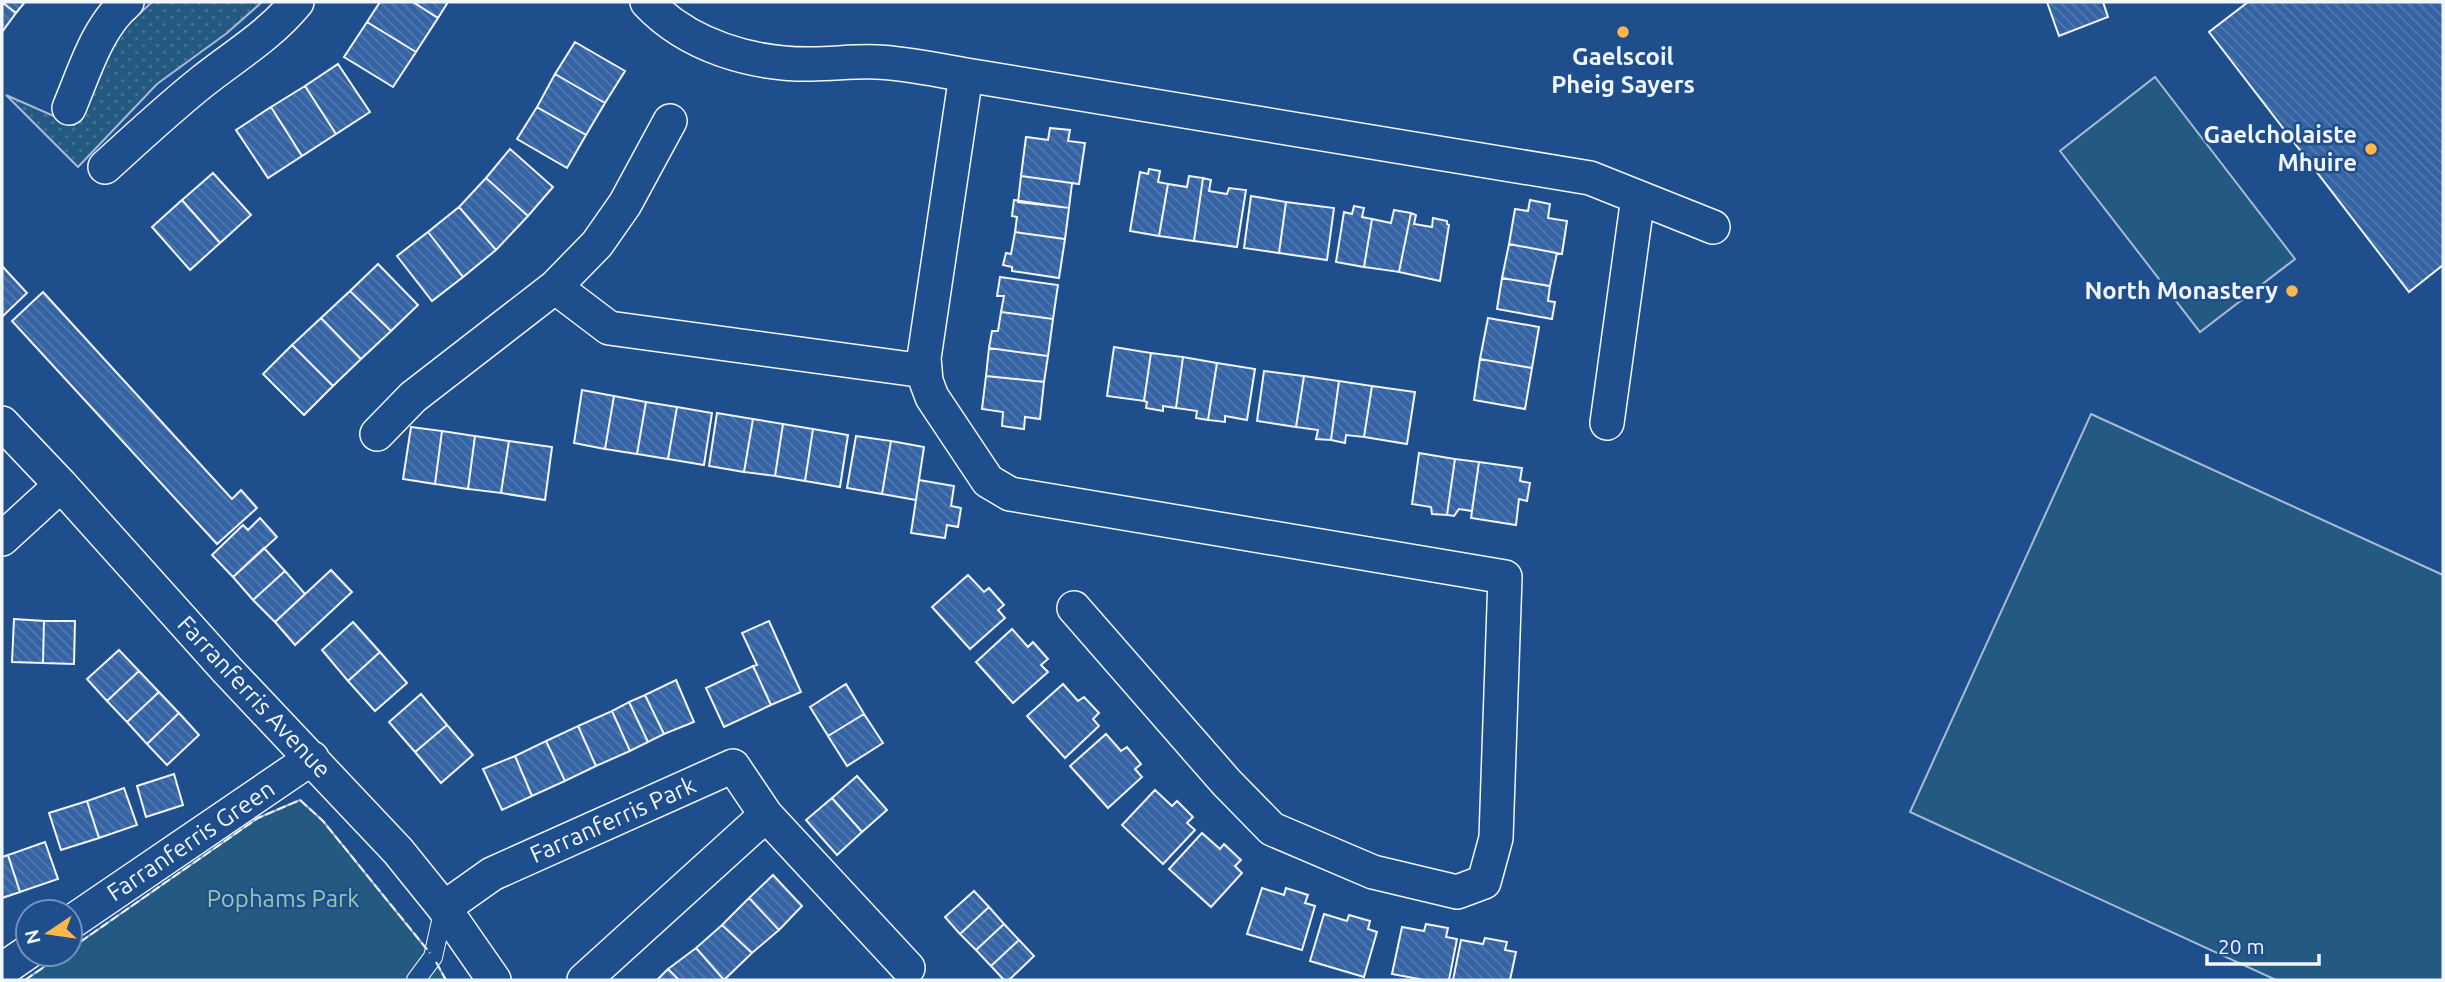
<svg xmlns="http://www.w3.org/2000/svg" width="2445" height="982" viewBox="0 0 2445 982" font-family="Ubuntu,sans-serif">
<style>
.grass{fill:url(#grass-dots);stroke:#a8bbd7;stroke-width:2}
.green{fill:#245a82;stroke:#a8bbd7;stroke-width:2}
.building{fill:url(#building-back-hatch);stroke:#f2f6ff;stroke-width:2}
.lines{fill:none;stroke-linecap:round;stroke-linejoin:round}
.lane-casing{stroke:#f2f6ff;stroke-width:20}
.street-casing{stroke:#f2f6ff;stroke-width:36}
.lane{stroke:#1f4e8c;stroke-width:18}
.street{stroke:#1f4e8c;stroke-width:33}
.fence{stroke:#f2f6ff;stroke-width:2;stroke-dasharray:9 3.5;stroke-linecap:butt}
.poi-dot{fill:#ffb74d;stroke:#1f4e8c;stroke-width:2.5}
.labels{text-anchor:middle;stroke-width:5;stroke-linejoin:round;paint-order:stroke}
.poi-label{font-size:24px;font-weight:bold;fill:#f2f6ff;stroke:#1f4e8c;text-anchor:end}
.street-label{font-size:24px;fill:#f2f6ff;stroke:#1f4e8c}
.park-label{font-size:24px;fill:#97c8a6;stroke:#1f4e8c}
</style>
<defs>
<pattern id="grass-dots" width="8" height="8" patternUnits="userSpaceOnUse" patternTransform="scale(1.75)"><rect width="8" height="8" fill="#245a82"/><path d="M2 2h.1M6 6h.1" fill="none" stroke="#447295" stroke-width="1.8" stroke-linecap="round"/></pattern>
<pattern id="building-back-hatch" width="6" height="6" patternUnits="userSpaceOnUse" patternTransform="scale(1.75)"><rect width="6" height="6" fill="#3563a3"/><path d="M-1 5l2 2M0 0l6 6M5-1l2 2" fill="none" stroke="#537ab1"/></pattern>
</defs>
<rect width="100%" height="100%" fill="#1f4e8c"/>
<path class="grass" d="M152,2H262L227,33L157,84L78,167L6,95L74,125L107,44Z"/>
<path class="green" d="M2155,77L2295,259L2200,332L2060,151Z
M2091,414L2443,575V980H2276L1910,812Z
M300,800L323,821L433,957L446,980H25L63,954H70V949L258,818Z"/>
<path class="building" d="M2,2L16,13L2,32Z
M2,2H25L16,13Z
M380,2H413L438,18L416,52L367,22Z
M413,2H448L438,18Z
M2047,2H2103L2108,17L2059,36Z
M2248,2H2442L2443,4V265L2409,292L2209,32Z
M367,22L416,52L393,87L344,57Z
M575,42L625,71L605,103L555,74Z
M338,64L370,112L336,134L305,86Z
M555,74L605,103L586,135L537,107Z
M305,86L336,134L302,156L271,107Z
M271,107L302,156L268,178L236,130Z
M537,107L586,135L567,168L517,139Z
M1050,128L1070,130L1068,141L1085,143L1079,184L1021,176L1026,137L1048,140Z
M510,149L553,187L528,216L486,178Z
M1149,169L1160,171L1158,182L1168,184L1159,236L1130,231L1140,172L1148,174Z
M213,173L251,215L220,243L182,200Z
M1021,176L1072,183L1069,208L1018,202Z
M1189,176L1203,178L1194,241L1159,236L1168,184L1187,187Z
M486,178L528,216L496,250L459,207Z
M1203,178L1211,180L1209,191L1227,194L1229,188L1246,190L1237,247L1194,241Z
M1251,196L1286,202L1279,253L1244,248Z
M182,200L220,243L190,270L152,227Z
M1014,200L1069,208L1065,239L1015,232L1017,217L1012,216Z
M1530,200L1550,204L1548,218L1567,221L1562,254L1509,244L1515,209L1528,211Z
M1286,202L1334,208L1327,260L1279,253Z
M1354,206L1364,208L1362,217L1372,219L1364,267L1336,262L1344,212L1352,214Z
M459,207L496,250L463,277L428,232Z
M1394,210L1411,213L1399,272L1364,267L1372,219L1391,223Z
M1411,213L1416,215L1414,224L1432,227L1433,218L1447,221V224L1449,225L1440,281L1399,272Z
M428,232L463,277L432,301L397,256Z
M1015,232L1065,239L1059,278L1012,271V267L1003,265L1006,253L1011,254Z
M1509,244L1557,253L1550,286L1502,278Z
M378,264L418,305L391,331L350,291Z
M2,266L27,293L2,317Z
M1000,277L1058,285L1053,319L1001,312L1004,296H997Z
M1502,278L1550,286L1548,301L1555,302L1552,319L1497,309Z
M350,291L391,331L361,359L321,318Z
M43,292L232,499L241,490L257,508L217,544L12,321Z
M1001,312L1053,319L1048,356L989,348L992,331H998Z
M321,318L361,359L333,386L292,345Z
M1488,318L1539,327L1532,368L1480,359Z
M292,345L333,386L304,415L263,374Z
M1114,347L1151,353L1144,401L1107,396Z
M989,348L1048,356L1044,382L986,376Z
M1151,353L1183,357L1176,408L1163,406V411L1146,408L1147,402L1144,401Z
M1183,357L1217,363L1208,420L1196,418L1197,411L1176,408Z
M1480,359L1532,368L1525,409L1474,400Z
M1217,363L1255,369L1247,420L1225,416V422L1208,420Z
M1264,371L1304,376L1296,427L1257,421Z
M986,376L1044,382L1040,419L1025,417L1024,429L1002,426L1003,412L982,409Z
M1304,376L1339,381L1331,440L1316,439L1318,430L1296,427Z
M1339,381L1372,386L1364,437L1346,435L1345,443L1331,440Z
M1372,386L1415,392L1407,444L1364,437Z
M582,390L614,396L605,449L574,443Z
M614,396L646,402L637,454L605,449Z
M646,402L677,407L668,459L637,454Z
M677,407L712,413L704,465L668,459Z
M717,413L753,419L744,472L709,466Z
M753,419L783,424L775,476L744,472Z
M783,424L813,429L805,481L775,476Z
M411,427L442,431L435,484L403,479Z
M813,429L848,435L840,487L805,481Z
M442,431L475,436L468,489L435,484Z
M475,436L509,441L501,493L468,489Z
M856,436L891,441L882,494L847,488Z
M509,441L552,447L545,500L501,493Z
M891,441L924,447L916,500L882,494Z
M1419,453L1455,459L1447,515L1432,514L1431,507L1412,504Z
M1455,459L1479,462L1472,511L1459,509L1454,516L1447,515Z
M1479,462L1522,468L1520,481L1530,483L1527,501L1519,499L1516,525L1471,518Z
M919,480L954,486L951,506L961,508L958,527L947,525L945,538L911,533Z
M260,518L277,537L233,577L212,555L243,525L248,530Z
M264,548L285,571L253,600L233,577Z
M331,570L352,592L295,645L275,622Z
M285,571L305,594L275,622L253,600Z
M968,575L984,592L989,588L1004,605L998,610L1005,618L970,649L932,607Z
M14,619L44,621L43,663L12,662Z
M44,621H75L74,664L43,663Z
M769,621L801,692L771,705L753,666L757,665L742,633Z
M353,622L380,652L348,681L322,650Z
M1012,629L1028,647L1033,642L1048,659L1041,665L1048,672L1013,703L976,662Z
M119,650L139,671L107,701L87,679Z
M380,652L407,683L375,711L348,681Z
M753,666L771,705L724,727L706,688Z
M139,671L159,692L127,722L107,701Z
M676,680L694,722L664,734L645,695Z
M846,684L864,714L828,736L810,707Z
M1063,684L1078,701L1084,697L1099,713L1093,719L1099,726L1065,758L1027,716Z
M159,692L179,713L147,744L127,722Z
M421,694L447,725L415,752L389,722Z
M645,695L664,734L648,742L629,702Z
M629,702L648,742L630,751L612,711Z
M612,711L630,751L596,766L578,726Z
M179,713L199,735L167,765L147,744Z
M864,714L883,743L847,766L828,736Z
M447,725L473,755L441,783L415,752Z
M578,726L596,766L565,781L546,741Z
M1106,734L1121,751L1127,747L1141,764L1135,769L1142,777L1108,808L1070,766Z
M546,741L565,781L532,796L515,756Z
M515,756L532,796L502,810L483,769Z
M174,774L183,805L146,817L137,786Z
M857,776L887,810L862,832L832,798Z
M124,788L137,825L99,838L87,801Z
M1155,790L1172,806L1177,801L1193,817L1187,823L1195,830L1163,864L1122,825Z
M832,798L862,832L837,855L806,820Z
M87,801L99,838L61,850L49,813Z
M1202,833L1220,849L1224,844L1241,860L1235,866L1242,873L1211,907L1169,869Z
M45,842L58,879L20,892L8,855Z
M8,855L20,892L2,898V857Z
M773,875L802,906L779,930L749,898Z
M1262,888L1284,895L1286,888L1308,895L1305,903L1315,906L1302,950L1247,934Z
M974,891L989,907L960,934L945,917Z
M749,898L779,930L752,953L722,925Z
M989,907L1004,924L976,950L960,934Z
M1324,914L1347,921L1349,915L1370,921L1368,929L1377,932L1364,977L1310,961Z
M1004,924L1019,940L991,966L976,950Z
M1426,924L1448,928L1446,937L1457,939L1449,980H1424L1392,974L1402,927L1424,931Z
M722,925L752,953L724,980L696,948Z
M1485,938L1507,942L1505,950L1516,952L1510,980H1453L1461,940L1483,944Z
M1019,940L1034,956L1009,980H1004L991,966Z
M696,948L724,980H725H679L668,969Z
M668,969L679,980H657Z"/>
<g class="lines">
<defs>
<path id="lane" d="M416,980L433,957L444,908"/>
<path id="street" d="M647,2C688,46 753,65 812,64C833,64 855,61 876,62C906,63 936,70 966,75L1590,178L1713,227
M966,75L924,358L926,381L932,397L988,481L1010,494L1505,577L1496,838L1484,882L1457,892L1373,872L1272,829L1226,782L1074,608
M69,108C84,73 97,27 127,2
M105,167C137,138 169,108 203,81C236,55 270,35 297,2
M555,287L609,328L925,371
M2,423L61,485L227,670L398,851L444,908L494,980
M1607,423L1638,197
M377,434L413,397L555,287L597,244L625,204L670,121
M2,539L61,485
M766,815L908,968
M444,908L492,874L733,766L766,815L584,980
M70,923L312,758
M2,970L28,952"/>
</defs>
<use href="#lane" class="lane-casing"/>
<use href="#street" class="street-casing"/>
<use href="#lane" class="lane"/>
<use href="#street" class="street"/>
<path class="fence" d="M70,949L258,818L300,800L323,821L430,953
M436,962L446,980
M25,980L63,954"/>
</g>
<g class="poi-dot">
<circle cx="1623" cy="32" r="7"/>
<circle cx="2371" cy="149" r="7"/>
<circle cx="2292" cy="291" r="7"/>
</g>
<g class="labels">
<g class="poi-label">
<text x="1623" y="65" text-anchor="middle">Gaelscoil<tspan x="1623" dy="28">Pheig Sayers</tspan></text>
<text x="2357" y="143">Gaelcholaiste<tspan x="2357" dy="28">Mhuire</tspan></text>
<text x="2278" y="299">North Monastery</text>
</g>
<g class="street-label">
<text transform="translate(254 697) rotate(47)" y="8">Farranferris Avenue</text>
<text transform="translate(613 820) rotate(-24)" y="8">Farranferris Park</text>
<text transform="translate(191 841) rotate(-34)" y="8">Farranferris Green</text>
</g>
<g class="park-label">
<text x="283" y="907">Pophams Park</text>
</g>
</g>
<rect width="2445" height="982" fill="none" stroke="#f2f6ff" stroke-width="7"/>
<g transform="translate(49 933) rotate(257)"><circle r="33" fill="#1f4e8c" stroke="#7391ba" stroke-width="2"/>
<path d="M0-5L12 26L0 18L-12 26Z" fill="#ffb74d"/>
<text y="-10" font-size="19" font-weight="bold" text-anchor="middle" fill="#f2f6ff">N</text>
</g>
<path d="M2207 954v10h112v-10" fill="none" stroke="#f2f6ff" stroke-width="3.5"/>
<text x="2218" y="954" font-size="21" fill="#f2f6ff" stroke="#1f4e8c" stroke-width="5" paint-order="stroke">20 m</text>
</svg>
